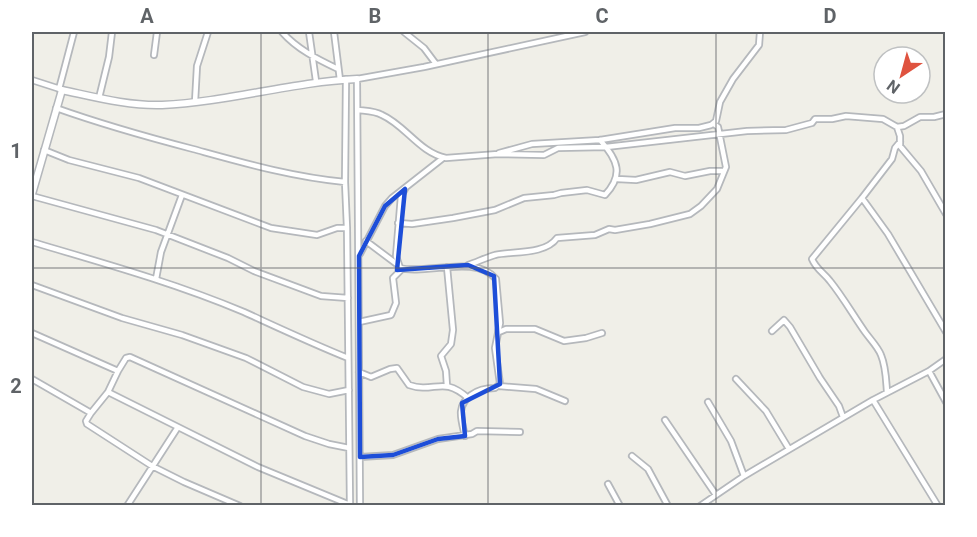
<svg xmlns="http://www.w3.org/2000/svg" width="977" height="537" viewBox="0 0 977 537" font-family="Roboto,sans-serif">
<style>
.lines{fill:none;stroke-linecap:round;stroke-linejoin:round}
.street-casing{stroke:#b5b8bc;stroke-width:8}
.secondary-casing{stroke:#b4b7bb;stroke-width:9}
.street{stroke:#fff;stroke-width:4.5}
.secondary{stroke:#fff;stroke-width:6}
.marked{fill:none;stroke:#1d4ed8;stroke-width:4.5;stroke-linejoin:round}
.grid{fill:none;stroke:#5f6367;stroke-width:1.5;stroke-opacity:0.55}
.neatline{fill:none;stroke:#5f6367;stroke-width:2}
.grid-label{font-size:20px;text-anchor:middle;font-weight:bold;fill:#5f6367}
</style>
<rect width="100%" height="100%" fill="#f0efe8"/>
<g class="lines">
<defs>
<path id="street" d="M282,32C297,49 317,59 338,69
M309,32L316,81
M334,32L340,80
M404,32L424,48L436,64
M154,55L157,32
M346,79L345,182L347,228L350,506
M32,80L60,89
M59,89L74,32
M99,98L109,57L112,32
M195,102L197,66L208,32
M56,108C101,124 147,137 193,149C244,163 292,177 345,182
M358,110C366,111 375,111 382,115C405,125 420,153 446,158L498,154L544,155L558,148L606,147L747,131L786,130L812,123L815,119H832L846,116L883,119L897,127L904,126L920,117H934L946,114
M897,127L900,136V146L921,171L946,214
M900,142L895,148L892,159L862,198L888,234L946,332
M44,150L69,160L139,178L271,228L317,235L337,228H347
M499,153L532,144L600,140L675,128H699L711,125L716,121L720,102L733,79L759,45L760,32
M617,179L636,180L670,172L685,176L710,171H724
M405,189L401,196L396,256L400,268C426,275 476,254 496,279L500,323L495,348L500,384L495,388C486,388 479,389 471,395C456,406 461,419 465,436
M32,196L156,230L228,258L254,271L321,296L348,298
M862,198L812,259C816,269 824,273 830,281C843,297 853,315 865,332C870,339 878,347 881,355C886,367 886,379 887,392
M398,223L412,224L453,218L495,210L524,198L554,195L561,193L587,190L605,195C624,175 618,160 600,140
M366,241L398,265
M32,242C103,263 175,283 244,312C279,328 313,344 348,358
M360,254L385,206L392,198L443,158
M468,265C477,262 485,258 495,255C513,251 545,255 557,238L595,235L609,229L615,230L650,224L690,214L701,206L717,189L726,167L718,127L714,124
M447,267L453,330L451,344L441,356L446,371L447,386
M156,279L161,252L182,195
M32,285L122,318L182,335L246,358L303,387L329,394L349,390
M359,322L391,315L396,303L393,278L402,269
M772,331L784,320L790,327L820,378L839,406L843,417
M499,332L506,329H535L564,341L586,338L602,333
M32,333L118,371L126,358L130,357L305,436L329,444L349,448
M118,371L108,392L178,427L127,506
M929,371L946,402
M359,372L371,377L390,369L397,368L409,385C435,394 442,375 468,398
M32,379L91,413L108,392
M736,379L766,411L789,449
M499,386L536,389L565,401
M873,400L938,506
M708,402L731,441L744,476
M91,413L86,421L87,424L152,466L184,482L240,506
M665,420L716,495
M178,427L258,467L350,505
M632,456L648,469L668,506
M360,457L393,455L438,439L472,434L477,431L520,432
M608,484L620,506
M360,506L357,79L424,67L585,32
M700,506L744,476L873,400L929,371L946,359"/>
<path id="secondary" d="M32,194L62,90C95,97 128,106 162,105C228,102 291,82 357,79"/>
</defs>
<use href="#street" class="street-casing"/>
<use href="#secondary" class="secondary-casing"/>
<use href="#street" class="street"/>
<use href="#secondary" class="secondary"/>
</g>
<path class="marked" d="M405,189L397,270L468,265L494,276L500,384L462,403L465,436L438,439L393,455L360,457L359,256L385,206Z"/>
<path class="grid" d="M261,32V506M488,32V506M716,32V506M32,268H946"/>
<rect width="977" height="537" fill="none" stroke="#ffffff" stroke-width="66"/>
<g transform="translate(902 75) rotate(216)"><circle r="28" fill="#ffffff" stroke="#bfc1c2" stroke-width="1.5"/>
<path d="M0-4.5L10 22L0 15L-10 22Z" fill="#df533f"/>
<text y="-9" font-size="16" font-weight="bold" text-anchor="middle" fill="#5f6367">N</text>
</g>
<rect x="33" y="33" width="911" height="471" class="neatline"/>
<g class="grid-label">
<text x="147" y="23">A</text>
<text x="375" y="23">B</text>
<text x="602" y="23">C</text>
<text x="830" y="23">D</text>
<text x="16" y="158">1</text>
<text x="16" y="393">2</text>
</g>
</svg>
